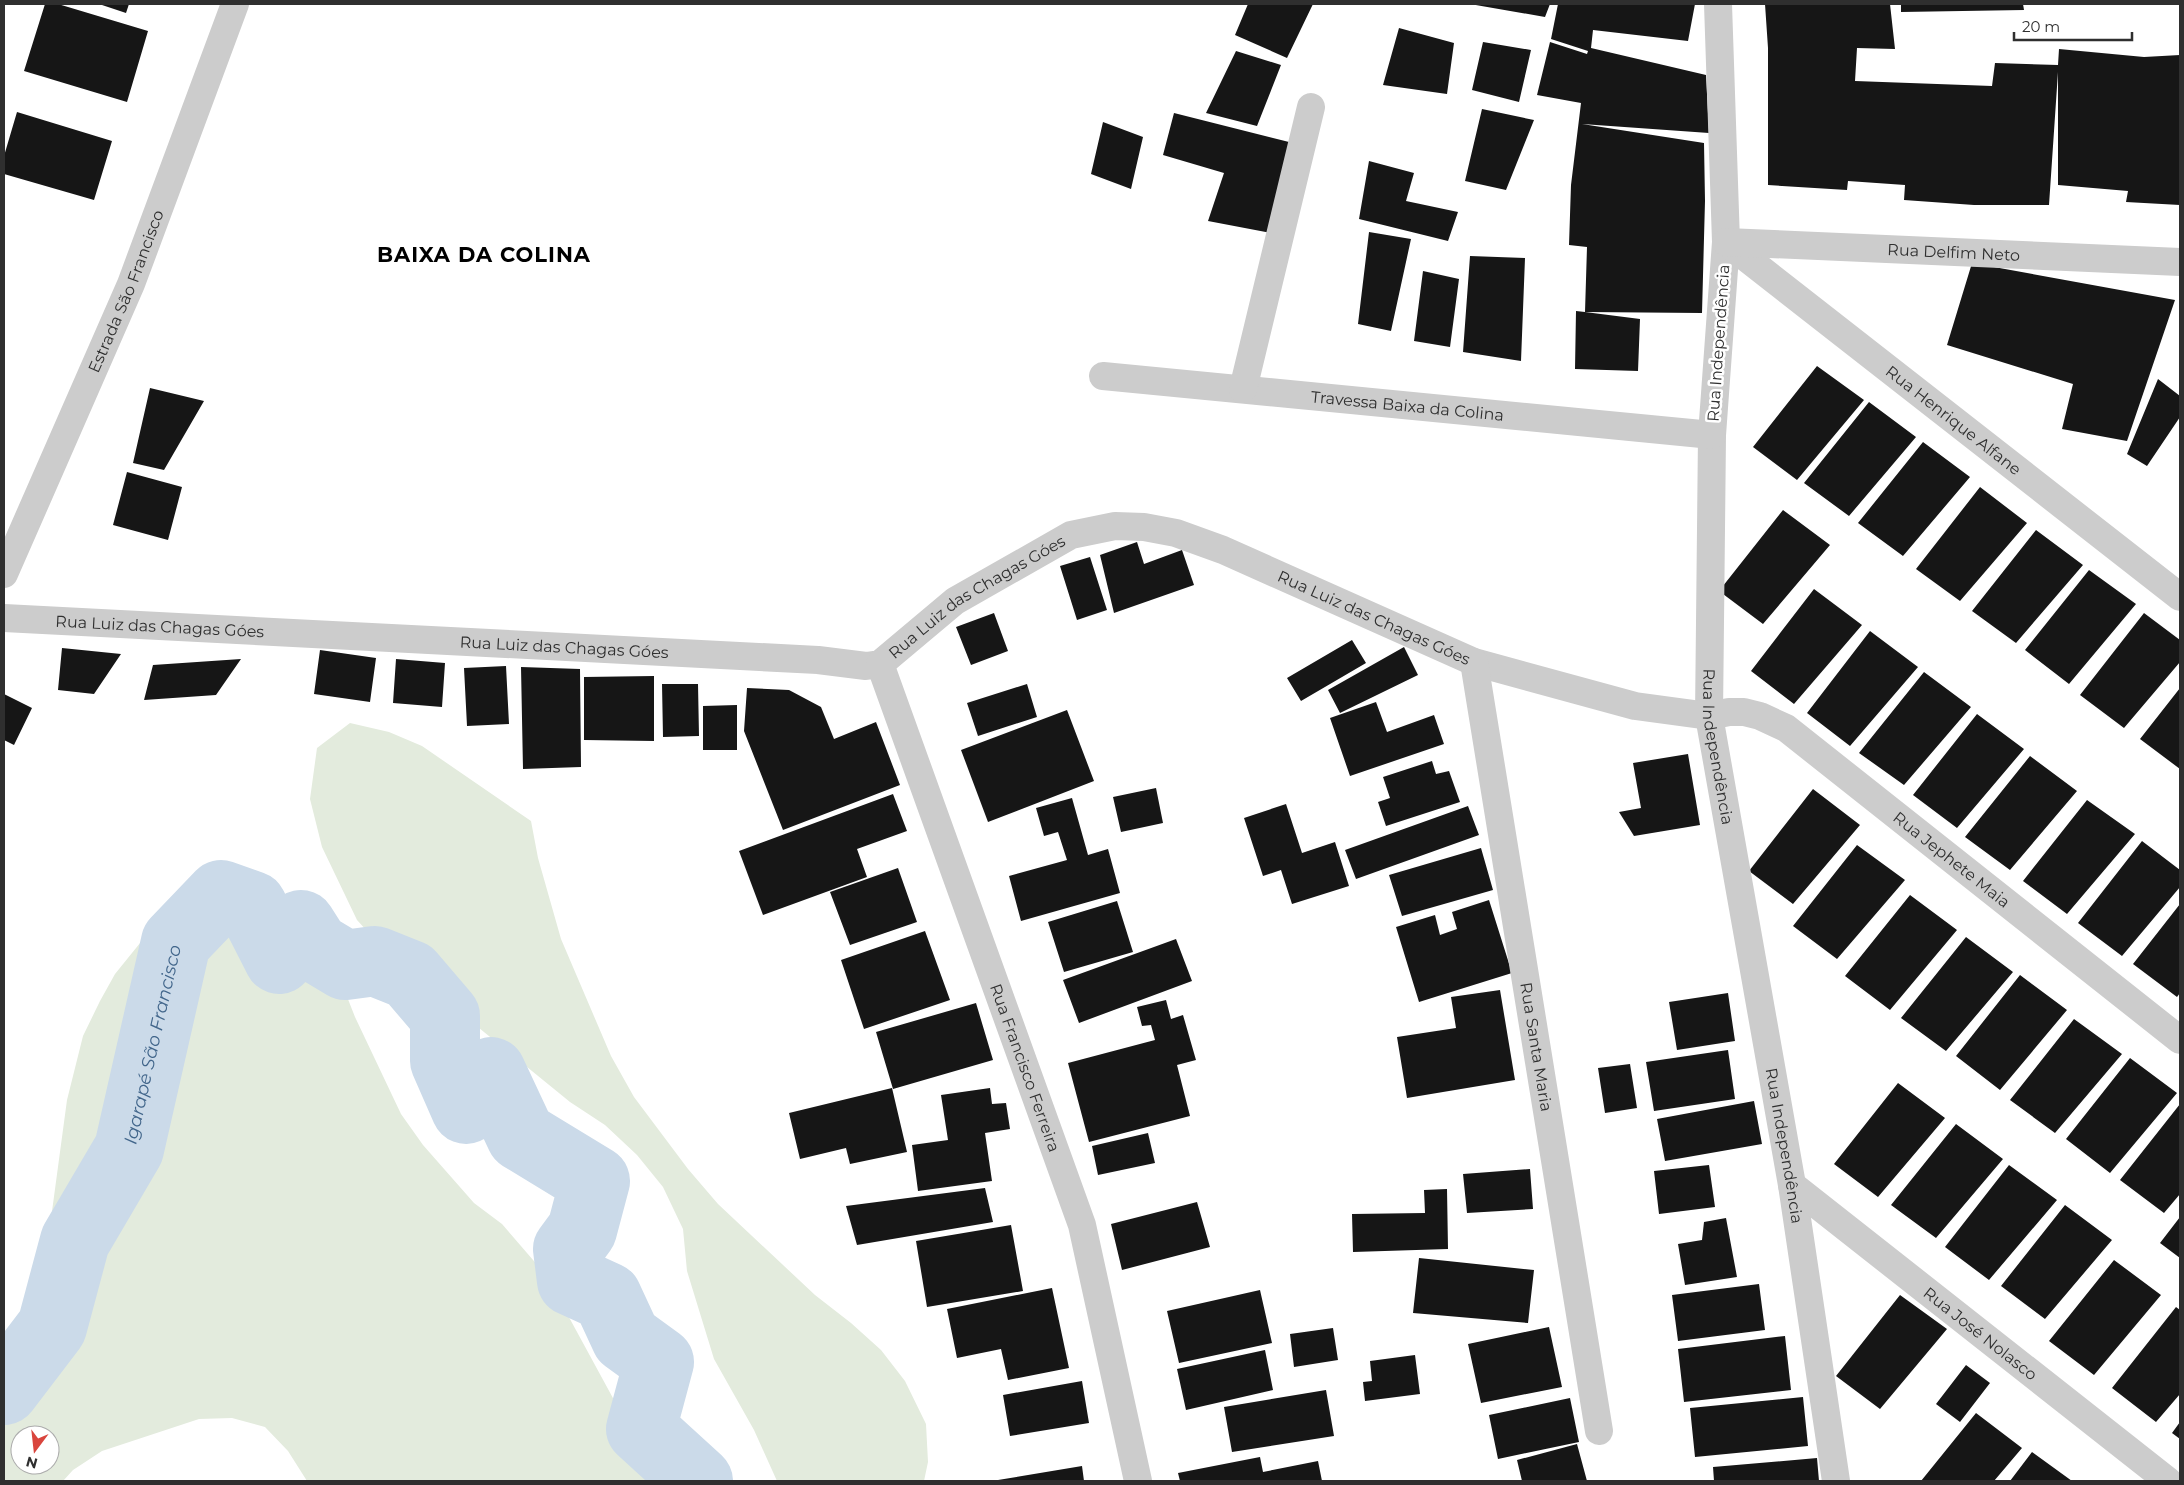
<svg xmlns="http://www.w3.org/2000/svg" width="2184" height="1485" viewBox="0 0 2184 1485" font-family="Montserrat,sans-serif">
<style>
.green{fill:#e3ebdd;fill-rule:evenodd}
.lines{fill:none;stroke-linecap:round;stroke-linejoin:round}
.river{stroke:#cbdae9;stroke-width:70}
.building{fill:#161616}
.minor{stroke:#ccc;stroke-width:28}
.labels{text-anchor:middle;stroke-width:5;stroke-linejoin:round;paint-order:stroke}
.street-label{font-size:16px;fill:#2f2f2f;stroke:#fff}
.water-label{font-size:18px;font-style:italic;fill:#42668b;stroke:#fff}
.district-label{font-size:21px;font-weight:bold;letter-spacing:1px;fill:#000;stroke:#fff}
</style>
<rect width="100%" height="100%" fill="#fff"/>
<path class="green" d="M350,723L389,732L422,746L531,821L538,858L561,939L611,1056L634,1097L688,1169L718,1204L815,1295L851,1323L881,1350L905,1381L926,1424L928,1462L924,1481H777L754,1430L714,1359L687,1271L683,1229L663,1187L637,1155L605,1125L570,1102L387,953L357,920L322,847L310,799L317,748Z
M246,886L280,893L307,914L342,984L355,1017L401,1114L423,1145L474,1203L502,1224L546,1275L620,1411L641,1442L674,1481H307L288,1451L265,1427L232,1418L199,1419L102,1451L73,1470L63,1481H4V1344L28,1315L48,1241L67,1100L83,1036L100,1001L115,974L153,927L181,903L209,892ZM20,1435H50V1465H20Z"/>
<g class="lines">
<path class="river" id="s1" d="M4,1390L52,1327L75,1241L129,1149L176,942L221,895L252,906L279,959L301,925L315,947L345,965L375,961L410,975L445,1016V1061L466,1109L491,1072L521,1136L595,1181L582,1230L568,1249L572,1281L607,1297L626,1338L659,1362L641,1429L698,1481"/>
</g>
<path class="building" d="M45,4H58L148,31L127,102L24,71Z
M99,4H129L126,13Z
M1248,4H1313L1287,58L1235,35Z
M1470,4H1550L1545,17Z
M1558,4H1695L1688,41L1593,30L1591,48L1706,75L1709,133L1582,124L1704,143L1705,201L1702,313L1585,312L1640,319L1638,371L1575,369L1576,311L1585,312L1587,247L1569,245L1571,185L1581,103L1537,95L1550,42L1587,54L1588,51L1551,39Z
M1765,4H1890L1895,49L1857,48L1855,81L1992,86L1995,63L2058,65L2059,49L2144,57L2180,55V205L2126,202L2128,191L2058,185V72L2049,205H1974L1904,200L1905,185L1848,181L1847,190L1768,185V48Z
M1901,4H2023L2024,10L1901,12Z
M1399,28L1454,43L1447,94L1383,85Z
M1483,42L1531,50L1519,102L1472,90Z
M1236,51L1281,65L1257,126L1206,113Z
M1482,109L1534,120L1506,190L1465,181Z
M17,112L112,141L94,200L4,174V156Z
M1174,113L1289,142L1271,233L1208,221L1224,173L1163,155Z
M1103,122L1143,137L1131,189L1091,174Z
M1369,161L1414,173L1406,201L1458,212L1448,241L1359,219Z
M1369,232L1411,239L1391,331L1358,324Z
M1470,256L1525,258L1521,361L1463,352Z
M1972,263L2175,300L2127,441L2062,429L2073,384L1947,345Z
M1423,271L1459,279L1450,347L1414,341Z
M1817,366L1864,400L1797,480L1753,447Z
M2158,379L2180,396V417L2147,466L2127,454Z
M150,388L204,401L164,470L133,463Z
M1869,402L1916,437L1849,516L1804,483Z
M1923,442L1970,477L1903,556L1858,523Z
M127,472L182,487L168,540L113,525Z
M1980,487L2027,523L1960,601L1916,569Z
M1783,510L1830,545L1763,624L1719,591Z
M2036,530L2083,565L2016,643L1972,611Z
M1137,542L1144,564L1182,550L1194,585L1114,613L1100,555Z
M1090,557L1107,610L1077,620L1060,566Z
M2089,570L2136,604L2069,684L2025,650Z
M1814,589L1862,625L1794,704L1751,671Z
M994,613L1008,651L971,665L956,627Z
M2144,613L2180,640V662L2124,728L2080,695Z
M1870,631L1918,667L1850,746L1807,713Z
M1352,640L1366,663L1301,701L1287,678Z
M1404,647L1418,675L1340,713L1328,690Z
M62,648L121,654L94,694L58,690Z
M320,650L376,658L370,702L314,694Z
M241,659L216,695L144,700L153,665Z
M396,659L445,663L442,707L393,703Z
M506,666L509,724L467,726L464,668Z
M521,667L580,669L581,767L523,769Z
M1924,672L1971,707L1904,785L1859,753Z
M654,676V741L584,740V677Z
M662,684H698L699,736L663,737Z
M1027,684L1037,717L978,736L967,703Z
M747,688L789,690L821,707L834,739L876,722L900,785L783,830L744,731Z
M2180,688V769L2140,739Z
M4,694L32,708L14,745L4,740Z
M1376,702L1387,732L1434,715L1444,744L1350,776L1330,718Z
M737,705V750H703V706Z
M1067,710L1094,781L988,822L961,750Z
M1977,714L2024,749L1957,828L1913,795Z
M1688,754L1700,825L1634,836L1619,812L1641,808L1633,763Z
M2030,756L2077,791L2010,870L1965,837Z
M1432,761L1436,774L1449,771L1460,802L1386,826L1378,802L1390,798L1383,777Z
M1156,788L1163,823L1121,832L1113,797Z
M1813,789L1860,825L1793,904L1749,871Z
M893,794L907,831L857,849L867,877L763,915L739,851Z
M1072,798L1088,855L1108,849L1120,893L1021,921L1009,876L1067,860L1058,832L1044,836L1036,808Z
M2087,800L2135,834L2067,914L2023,881Z
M1286,804L1302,853L1335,842L1349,886L1292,904L1281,870L1263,876L1244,818Z
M1468,806L1479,835L1356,879L1345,850Z
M2142,841L2180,870V887L2122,956L2078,923Z
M1857,845L1905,880L1837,959L1793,926Z
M1481,848L1493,890L1402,916L1389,875Z
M898,868L917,922L850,945L830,892Z
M1910,895L1957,930L1890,1010L1845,976Z
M1489,900L1512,973L1419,1002L1396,927L1435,915L1440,935L1457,929L1452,912Z
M1117,901L1133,952L1064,972L1048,922Z
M2180,904V993L2177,997L2133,964Z
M925,931L950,1000L864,1029L841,960Z
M1966,937L2013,972L1946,1051L1901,1018Z
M1176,939L1192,981L1079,1023L1063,980Z
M2020,975L2067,1010L2000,1090L1956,1056Z
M1500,990L1515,1080L1407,1098L1397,1037L1456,1028L1451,997Z
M1728,993L1735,1041L1677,1050L1669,1002Z
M1166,1000L1171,1019L1183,1015L1196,1060L1177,1065L1190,1116L1089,1142L1068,1063L1155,1040L1151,1025L1142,1026L1137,1007Z
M976,1003L993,1060L893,1089L876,1032Z
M2074,1019L2122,1054L2055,1133L2010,1100Z
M1728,1050L1735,1099L1654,1111L1646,1062Z
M2130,1058L2177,1093L2110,1173L2066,1139Z
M1630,1064L1637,1108L1605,1113L1598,1068Z
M1898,1083L1945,1118L1878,1197L1834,1164Z
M892,1088L907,1152L850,1164L846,1148L800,1159L789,1113Z
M990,1088L992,1104L1006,1103L1010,1129L985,1133L992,1181L918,1191L912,1145L948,1140L941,1095Z
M1754,1101L1762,1144L1665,1161L1657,1119Z
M2180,1104V1194L2164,1213L2120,1180Z
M1956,1124L2003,1159L1936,1238L1891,1205Z
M1148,1133L1155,1163L1098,1175L1092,1146Z
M1709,1165L1715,1207L1659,1214L1654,1171Z
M2009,1165L2057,1200L1989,1280L1945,1247Z
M1530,1169L1533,1209L1467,1213L1463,1174Z
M985,1188L993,1222L857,1245L846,1206Z
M1447,1189L1448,1249L1353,1252L1352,1214L1425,1213L1424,1190Z
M1197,1202L1210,1247L1122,1270L1111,1224Z
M2065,1205L2112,1240L2045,1319L2001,1286Z
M2180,1217V1258L2160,1243Z
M1726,1218L1737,1277L1685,1285L1678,1244L1702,1240L1704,1222Z
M1011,1225L1023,1291L927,1307L916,1241Z
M1419,1258L1534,1270L1528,1323L1413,1313Z
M2114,1260L2161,1295L2094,1375L2049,1341Z
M1759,1284L1765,1330L1678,1341L1672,1295Z
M1052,1288L1069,1368L1008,1380L1001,1349L957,1358L947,1309Z
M1260,1290L1272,1343L1179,1363L1167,1311Z
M1900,1295L1947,1329L1880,1409L1836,1376Z
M2176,1307L2180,1310V1394L2156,1422L2112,1388Z
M1549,1327L1562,1387L1481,1403L1468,1344Z
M1333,1328L1338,1360L1294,1367L1290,1334Z
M1785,1336L1791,1390L1684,1402L1678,1349Z
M1265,1350L1273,1390L1186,1410L1177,1369Z
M1415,1355L1420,1394L1365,1401L1363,1382L1372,1381L1370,1361Z
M1966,1365L1990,1383L1960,1422L1936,1404Z
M1082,1381L1089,1423L1010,1436L1003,1395Z
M1326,1390L1334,1436L1232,1452L1224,1407Z
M1803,1397L1808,1446L1695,1457L1690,1408Z
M1570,1398L1579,1442L1498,1459L1489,1415Z
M1976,1413L2022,1448L1994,1481H1921Z
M2180,1422V1439L2172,1433Z
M1577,1444L1587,1481H1522L1517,1460Z
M2032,1452L2072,1481H2010Z
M1260,1457L1263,1472L1318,1461L1322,1481H1180L1178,1473Z
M1817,1458L1819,1481H1714L1713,1467Z
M1082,1466L1084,1481H998V1480Z"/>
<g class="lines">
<g class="minor">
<path id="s2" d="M1718,4L1726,242L1712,435L1709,716L1792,1185L1836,1481"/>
<path id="s3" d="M1726,242L2180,597"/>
<path id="s4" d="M1726,242L2180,262"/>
<path id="s5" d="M1103,376L1712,435"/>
<path d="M1243,389L1311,107"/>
<path id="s6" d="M4,574L131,284L235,4"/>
<path id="s7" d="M4,618L818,660L866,666L880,664L955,601L1071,535L1115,526L1144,527L1176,533L1223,550L1474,662L1635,706L1709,716L1729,712H1744L1760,716L1786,728L2180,1040"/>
<path id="s8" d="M1474,662L1599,1431"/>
<path id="s9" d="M880,664L1082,1225L1138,1481"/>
<path id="s10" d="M1792,1185L2168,1481"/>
</g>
</g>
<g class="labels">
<g class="street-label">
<text dy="6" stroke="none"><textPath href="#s4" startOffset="228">Rua Delfim Neto</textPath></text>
<text dy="6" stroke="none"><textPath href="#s6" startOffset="308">Estrada São Francisco</textPath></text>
<text transform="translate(1718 343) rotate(-86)" y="6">Rua Independência</text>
<text dy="6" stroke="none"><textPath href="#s5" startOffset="306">Travessa Baixa da Colina</textPath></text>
<text dy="6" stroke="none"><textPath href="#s3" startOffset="289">Rua Henrique Alfane</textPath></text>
<text dy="6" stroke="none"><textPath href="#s7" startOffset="996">Rua Luiz das Chagas Góes</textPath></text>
<text dy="6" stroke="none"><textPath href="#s7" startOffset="1431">Rua Luiz das Chagas Góes</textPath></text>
<text dy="6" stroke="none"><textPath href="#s7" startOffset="156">Rua Luiz das Chagas Góes</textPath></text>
<text dy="6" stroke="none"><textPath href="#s7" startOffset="561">Rua Luiz das Chagas Góes</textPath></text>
<text dy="6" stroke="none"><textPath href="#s2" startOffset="744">Rua Independência</textPath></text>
<text dy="6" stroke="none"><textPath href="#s7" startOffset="2074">Rua Jephete Maia</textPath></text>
<text dy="6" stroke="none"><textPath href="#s8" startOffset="390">Rua Santa Maria</textPath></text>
<text dy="6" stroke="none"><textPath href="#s9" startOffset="429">Rua Francisco Ferreira</textPath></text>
<text dy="6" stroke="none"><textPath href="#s2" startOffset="1149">Rua Independência</textPath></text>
<text dy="6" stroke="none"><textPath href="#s10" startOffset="240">Rua José Nolasco</textPath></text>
</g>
<g class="water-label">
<text dy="6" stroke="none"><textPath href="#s1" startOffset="382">Igarapé São Francisco</textPath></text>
</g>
<g class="district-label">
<text x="484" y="262">BAIXA DA COLINA</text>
</g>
</g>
<rect width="2184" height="1485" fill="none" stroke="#2f2f2f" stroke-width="10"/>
<g transform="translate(35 1450) rotate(195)"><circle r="24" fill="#ffffff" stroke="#acacac"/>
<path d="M0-4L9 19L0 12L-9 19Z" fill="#d9453d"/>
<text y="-8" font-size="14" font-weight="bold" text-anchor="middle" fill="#2f2f2f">N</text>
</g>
<path d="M2014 32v8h118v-8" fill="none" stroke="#2f2f2f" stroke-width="2.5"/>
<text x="2022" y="32" font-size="15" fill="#2f2f2f" stroke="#ffffff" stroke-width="4" paint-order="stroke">20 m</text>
</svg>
